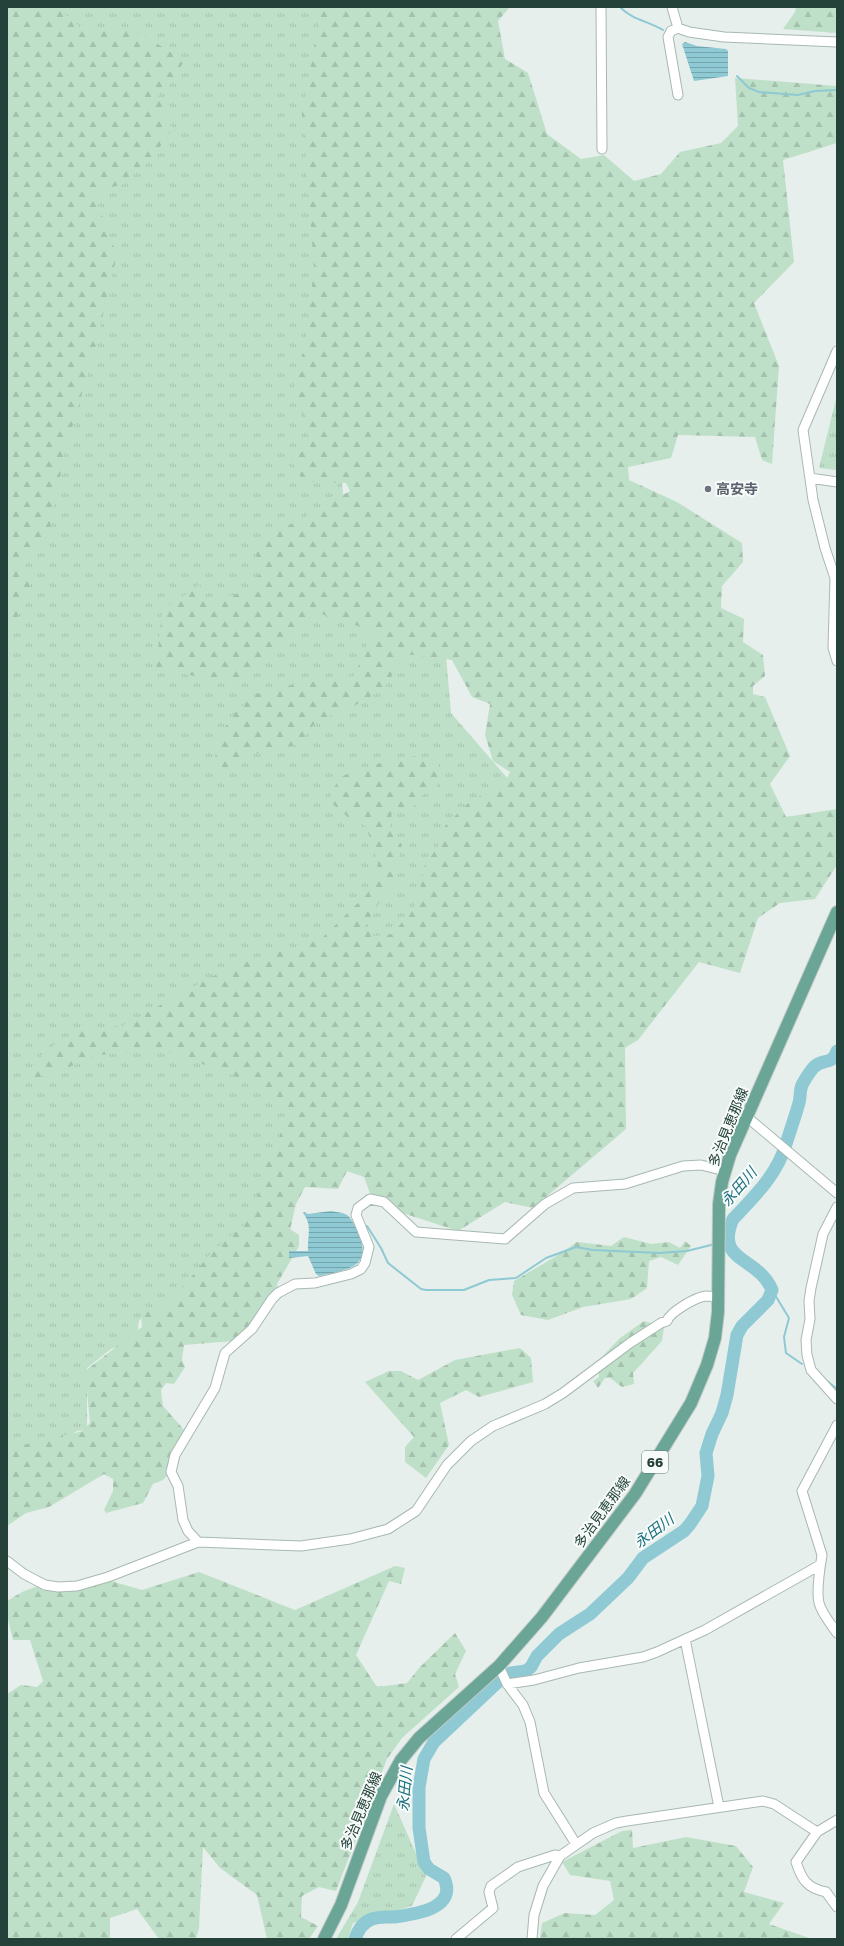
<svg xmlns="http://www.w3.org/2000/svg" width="844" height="1946" viewBox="0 0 844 1946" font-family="'Golos Text','Noto Sans JP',sans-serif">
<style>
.grass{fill:url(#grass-tufts)}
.forest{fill:url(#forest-firs)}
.water{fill:url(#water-rules)}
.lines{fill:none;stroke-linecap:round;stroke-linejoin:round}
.stream{stroke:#8ec9d4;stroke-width:2}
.river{stroke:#8ec9d4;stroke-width:13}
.minor-casing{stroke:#a8b8b2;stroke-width:11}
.major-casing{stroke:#c2cac8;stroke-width:14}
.minor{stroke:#fff;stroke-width:9}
.major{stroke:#6aa596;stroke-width:12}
.worship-dot{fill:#6b7280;stroke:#f7fbf9;stroke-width:1.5}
.labels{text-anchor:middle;stroke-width:4;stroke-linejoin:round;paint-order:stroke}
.shield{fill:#f7fbf9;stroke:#637a73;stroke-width:1}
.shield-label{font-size:13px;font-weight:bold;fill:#24423a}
.worship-label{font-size:14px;font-weight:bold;fill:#5b616d;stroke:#f7fbf9;text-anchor:start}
.street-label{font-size:14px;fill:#24423a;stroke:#f7fbf9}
.water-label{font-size:15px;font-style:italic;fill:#1c6f80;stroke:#f7fbf9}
</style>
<defs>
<pattern id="grass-tufts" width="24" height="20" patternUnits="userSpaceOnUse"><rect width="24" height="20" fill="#bfe0c8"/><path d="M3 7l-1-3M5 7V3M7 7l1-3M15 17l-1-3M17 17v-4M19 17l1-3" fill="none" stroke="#a4c1ad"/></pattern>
<pattern id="forest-firs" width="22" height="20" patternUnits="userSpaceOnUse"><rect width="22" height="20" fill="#bfe0c8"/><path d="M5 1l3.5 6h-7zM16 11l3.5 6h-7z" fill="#a4c1ad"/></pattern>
<pattern id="water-rules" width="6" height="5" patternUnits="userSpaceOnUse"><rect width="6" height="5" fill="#8ec9d4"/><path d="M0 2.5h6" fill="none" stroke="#74a5ad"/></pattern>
</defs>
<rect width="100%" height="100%" fill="#e6efeb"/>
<path class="grass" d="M31,7H364L340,460L344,503L441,598L451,713L509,780L298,1191L282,1271L143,1316L139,1321L137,1335L120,1346L111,1349L87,1368V1430L77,1431L7,1477V519Z
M837,395V470L819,468Z
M394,1804L426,1876L412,1906L353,1923L348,1939H336L358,1902Z"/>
<path class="forest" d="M7,7H57L80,27L114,28L143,35L185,61L158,96L172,129L157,151L124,184L93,192L117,255L94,353L65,451L47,543L22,564L31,587L7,640Z
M322,7H510L498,21L505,59L528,73L547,134L581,159L604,155L634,181L661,174L680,152L721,143L738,126L735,78L837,86V143L783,160L794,262L754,303L779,366L772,464L762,460L755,437L678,435L671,458L628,467L629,480L677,502L742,543L743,562L722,586L721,608L744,619L743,642L763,655L765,676L753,686V694L765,697L790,756L770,784L786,817L837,809V865L815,899L780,903L758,918L740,973L699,962L638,1040L625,1048L626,1129L533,1208L505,1202L458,1231L384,1207L371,1196L364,1177L347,1171L338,1189L305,1187L296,1204L290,1229L299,1235V1246L277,1284L278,1289L252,1324L233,1341L184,1345L182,1360L185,1367L174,1384L166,1383L161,1390L163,1406L185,1431L169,1473L163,1480L153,1484L143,1503L106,1513L104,1510L113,1491V1479L104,1474L49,1507L26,1513L7,1526V1449L83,1431L90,1423L85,1371L142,1327L141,1313L167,1306L211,1253L243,1225L255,1210L266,1153L279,1139L289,1104L254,1083L167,1051L127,1052L92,1056L57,1073L25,1080L44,1051L81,1030L122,1026L228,968L321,939L367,894L378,864L366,826L350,819L329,801L339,777L383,762L416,756L439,760L437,788L422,795L415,806L392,811L390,827L402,845L393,886L380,901L364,927L375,936L393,934L418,901L424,867L442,840L445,826L470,801L503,785L510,772L493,761L485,735L490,704L472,697L452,660L405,654L384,689L347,710L317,721L297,745L247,755L228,776L215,769L216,742L234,713L256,694L296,684L354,676L373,631L318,613L283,647L234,683L156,669L162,611L200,584L206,603L252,589L260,572L254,545L350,491L346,483L309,482L294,472L292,455L310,449L306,420L293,394L305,345L314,267L302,113Z
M796,7H837V33L783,29L795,12Z
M624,1237L651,1244L669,1242L680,1248L685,1241L691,1246L678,1265L661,1257L649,1261L647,1288L631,1299L583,1307L548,1320L521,1315L512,1295L514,1281L558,1255L577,1242L611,1246Z
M644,1321L664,1327L662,1341L633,1373L634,1384L622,1387L610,1378H605L598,1388L593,1381L599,1377L598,1361L620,1338Z
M520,1348L531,1358L533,1382L479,1397L466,1390L440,1403L449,1445L426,1478L405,1462V1447L414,1437L365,1382L389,1371H401L418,1380L455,1360Z
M395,1566L405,1568L401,1584L389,1581L356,1655L377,1687L407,1683L420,1667L455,1633L466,1651L455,1674L459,1687L402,1738L387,1759L336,1891L319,1887L302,1896L301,1917L318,1926L309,1939H267L257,1895L220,1868L203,1847L199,1928L196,1939H159L137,1909L110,1918V1939H7V1694L21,1685L37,1687L43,1681L30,1640H13L7,1615V1601L22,1592L38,1586L79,1590L111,1581L142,1590L199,1572L295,1610Z
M632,1830L633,1848L686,1837L736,1846L753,1867L744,1892L784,1903L769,1924L812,1939H837H540L542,1923L565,1913L595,1915L614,1900L610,1881L570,1875L562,1862L622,1831Z"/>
<path class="water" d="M685,42L697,46L726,49L728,51V76L694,81L682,44Z
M331,1211C347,1214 348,1212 356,1228L359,1227L360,1231L358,1232C374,1268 346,1270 319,1276L316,1274L308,1256L289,1258V1251H308C307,1236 313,1226 303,1213L304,1212L308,1214Z"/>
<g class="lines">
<path class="stream" d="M621,8C633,20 648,21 663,30
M737,76L749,88L759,92L798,95L815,91L837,90
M363,1227L367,1226L381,1248L388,1263L421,1289L426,1290H464L489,1280L516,1278L546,1258L576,1247L593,1250L659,1253L687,1251L715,1244
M772,1290L789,1318L784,1337L786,1353L802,1364
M826,1380L837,1389"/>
<path class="river" d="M355,1939C358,1930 363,1922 372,1919C379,1916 387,1917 394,1917C415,1914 458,1909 444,1878L429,1869L424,1862L419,1828V1787L424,1759L434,1742L501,1679L511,1673L526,1671L531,1667L537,1656L559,1634L590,1614L628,1578L643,1558L684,1531L690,1524L702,1506L708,1476L706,1453L712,1434L722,1413L727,1395L737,1335L742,1326L768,1300L772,1290C758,1256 714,1263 733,1219C754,1197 777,1175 786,1144C790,1131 795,1117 799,1103C801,1096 799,1090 803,1083C806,1078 810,1071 814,1067C823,1058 832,1066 837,1051"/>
<defs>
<path id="minor" d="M601,7L602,149
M672,7L678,28
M678,95L668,37L671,31L678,28L689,32L724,37L837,42
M837,351L803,430L813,500L825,548L835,578L833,648L837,661
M810,478L837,482
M747,1117L837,1193
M837,1207L823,1234L811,1288L809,1301L810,1319L806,1340L807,1355L811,1370L837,1399
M837,1425L802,1491L822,1555C820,1567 816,1591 819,1603C822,1614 831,1624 837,1633
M198,1542L188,1531L183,1520L178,1486L171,1472L175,1455L215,1388L225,1353L252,1329L272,1299L278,1293L295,1284L315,1283L351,1274L361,1269L365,1263L369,1247L356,1215L358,1208L370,1199L384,1202L416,1232L505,1239L545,1204L573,1188L625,1184L683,1166L701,1165L725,1171
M7,1561L24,1574L45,1585L58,1587L77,1586L108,1577L198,1542L301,1546L350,1539L388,1529L416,1511L447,1465L471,1441L493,1426L545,1404L563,1393L630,1343L661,1323L667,1321C670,1312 696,1297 706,1296C710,1296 715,1297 719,1297
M685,1639L719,1807
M499,1666L507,1684L523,1705L530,1722L544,1793L576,1844
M507,1684L534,1680L579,1668L643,1657L657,1652L705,1630L820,1565
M837,1820L817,1832L796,1862C802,1880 807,1888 826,1892L837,1907
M456,1939L493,1908L489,1892L491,1886L518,1867L555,1855L560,1856
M532,1939L534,1915L543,1886L560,1856L593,1833L616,1823L627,1821L763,1801L774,1804L817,1832"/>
<path id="major" d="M324,1939L341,1905L381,1796L401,1760L419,1738L499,1666L542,1617L635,1494L691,1403L707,1365L715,1338L718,1312L719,1204L722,1182L730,1155L837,912"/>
</defs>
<use href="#minor" class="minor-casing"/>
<use href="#major" class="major-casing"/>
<use href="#minor" class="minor"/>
<use href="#major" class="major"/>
</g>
<circle class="worship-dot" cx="708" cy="489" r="4"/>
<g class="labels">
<rect class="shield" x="642" y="1451" width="26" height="22" rx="3"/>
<g class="shield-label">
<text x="655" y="1467">66</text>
</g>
<g class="worship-label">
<text x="716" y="494">高安寺</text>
</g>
<g class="street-label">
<text transform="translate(728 1127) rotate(-68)" y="5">多治見恵那線</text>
<text transform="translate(602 1512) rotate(-54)" y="5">多治見恵那線</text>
<text transform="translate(361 1811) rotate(-67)" y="5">多治見恵那線</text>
</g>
<g class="water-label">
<text transform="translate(739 1187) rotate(-49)" y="5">永田川</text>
<text transform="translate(654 1531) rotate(-37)" y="5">永田川</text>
<text transform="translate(405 1789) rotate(-85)" y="5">永田川</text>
</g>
</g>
<rect width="844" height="1946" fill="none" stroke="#24423a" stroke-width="16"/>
</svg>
